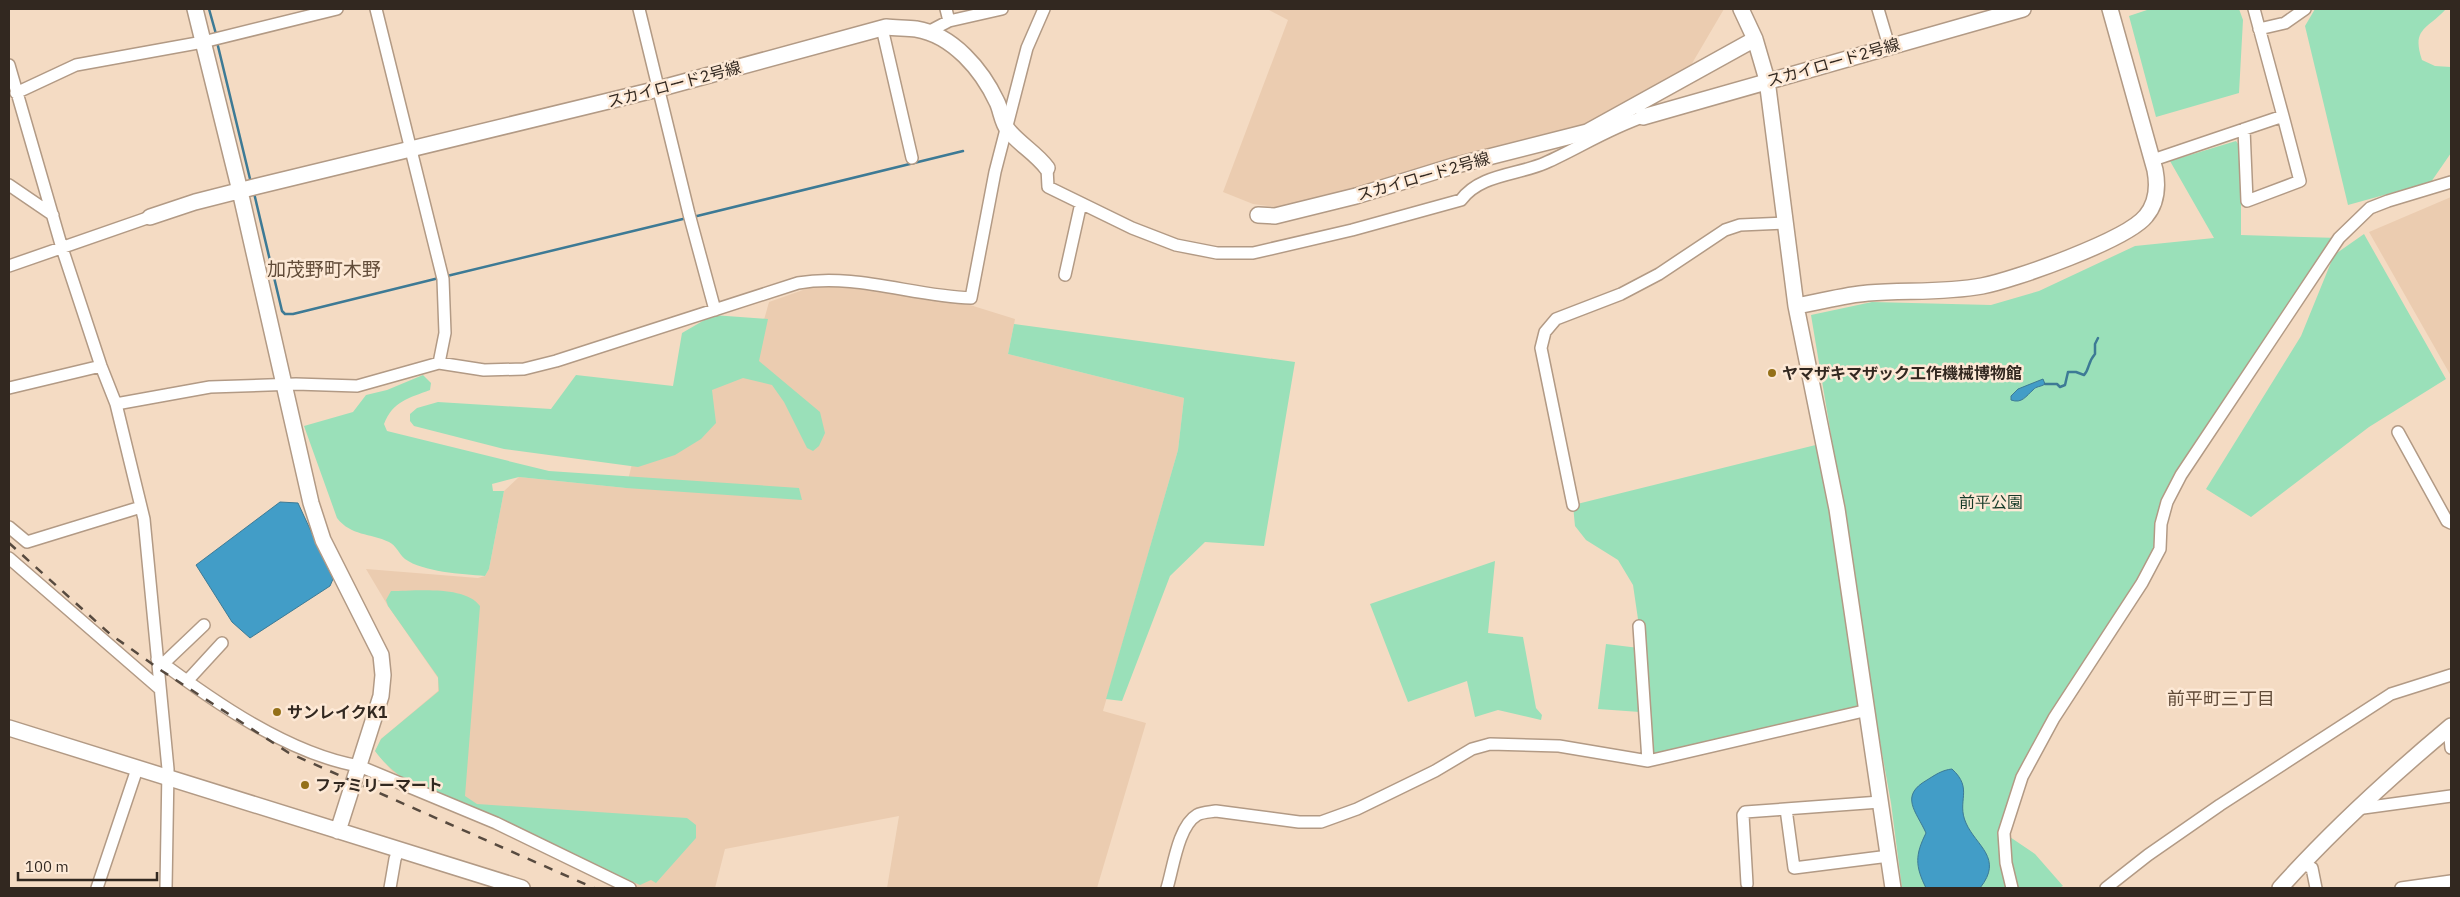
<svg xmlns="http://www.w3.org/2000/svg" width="2460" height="897" viewBox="0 0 2460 897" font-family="'IBM Plex Sans','Noto Sans JP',sans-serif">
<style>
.built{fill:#ebccb0}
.green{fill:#9ae0b9}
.water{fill:#429dc7;stroke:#3d7a95}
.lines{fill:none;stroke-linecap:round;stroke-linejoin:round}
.stream{stroke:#3d7a95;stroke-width:2.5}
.street-casing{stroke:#b29a85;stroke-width:14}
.secondary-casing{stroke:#b29a85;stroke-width:18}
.street{stroke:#fff;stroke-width:11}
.secondary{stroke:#fff;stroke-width:15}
.rail{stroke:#574a3f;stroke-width:2.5;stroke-dasharray:9 9;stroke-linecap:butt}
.poi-dot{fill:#947018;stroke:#fde9d6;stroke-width:2}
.labels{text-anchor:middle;stroke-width:5;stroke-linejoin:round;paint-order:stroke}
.street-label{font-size:16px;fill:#322820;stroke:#fde9d6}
.poi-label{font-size:16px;font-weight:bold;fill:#322820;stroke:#fde9d6;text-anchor:start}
.park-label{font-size:16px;fill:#163b29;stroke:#fde9d6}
.neighbourhood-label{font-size:18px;fill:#624c39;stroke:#fde9d6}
.quarter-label{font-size:19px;fill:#624c39;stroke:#fde9d6}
</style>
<rect width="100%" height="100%" fill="#f4dbc3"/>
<path class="built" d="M1267,9H1724L1687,72L1585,125L1352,193L1282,208L1253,204L1223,192L1288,20Z
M2451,197V376L2369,232Z
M820,284L954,300L1015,319L1008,354L1184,398L1178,450L1103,711L1146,723L1097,888H887L899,816L725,849L715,888H638L411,784L392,771L375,751L381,739L438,691V678L388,606L366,569L478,578L485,576L489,569L504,491L519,477L626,488L632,464L708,384L750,370L769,302Z"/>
<path class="green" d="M2150,9H2239L2243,20L2239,93L2156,117L2129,16Z
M2315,9H2446C2428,29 2411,28 2422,60L2435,66L2451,67V153L2431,182L2348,205L2305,26Z
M2236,141L2241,148V235L2339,238L2167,503L2160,549L2022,777L2004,833L2035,854L2063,886L2059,888H1902L1891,803L1873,703L1648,761L1639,626L1633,585L1618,560L1586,540L1575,526L1573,505L1832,441L1811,315L1872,302L1991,305L2039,291L2135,246L2214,238L2170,161Z
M2364,234L2446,379L2369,427L2251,517L2206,489L2301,336L2334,255Z
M713,315L768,319L759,361L820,412L825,433L819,446L813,451L807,448L784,402L772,385L743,378L712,390L716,423L701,439L675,455L638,467L504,449L414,426L410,421V414L417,408L438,402L551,409L576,375L673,386L682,333Z
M1014,324L1295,362L1264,546L1205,542L1170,576L1122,701L1106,699L1178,450L1184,398L1008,354Z
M423,375L431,383L430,390C409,398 393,401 384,424L387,431L549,471L799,488L802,500L626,488L519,477L492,484L493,491H504L489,569L485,576C462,574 423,572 405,559C399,554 396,545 389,542C370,533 351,536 337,518L304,426L353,412L366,395L387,390Z
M1495,561L1488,633L1523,637L1536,708L1542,715L1541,720L1498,710L1475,717L1467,681L1408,702L1370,604Z
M391,591C415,591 465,585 480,606L465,796L477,804L687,818L696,825V838L656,883L651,880L640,885L411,784C397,774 385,765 375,751L381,739L439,691L438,677L388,606L386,600Z
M1606,644L1639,648L1640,712L1598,709Z"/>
<path class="water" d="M2043,379L2045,384C2041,387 2036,386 2033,390C2026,396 2022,404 2011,400V396L2018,389Z
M280,502L298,503L333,579L330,586L250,638L232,622L196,565Z
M1952,769C1974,789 1956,801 1966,823C1976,846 2004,858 1980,888H1926C1915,866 1915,855 1926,833C1916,811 1899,796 1927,780C1935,775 1942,770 1952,769Z"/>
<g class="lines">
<path class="stream" d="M209,9L216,34
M217,42L251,183
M254,193L282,311L285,314H293L439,278
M693,217L963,151
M447,276L687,218
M2045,384H2057L2060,387L2065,385L2068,372H2076L2084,375C2090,369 2087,363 2095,354V344L2098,338"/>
<defs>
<path id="street" d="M376,9L443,279L445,333L439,363
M639,9L689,214L715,310
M946,9L949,21
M1878,9L1889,46
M2254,9L2283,116
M882,28L912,158
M2259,29L2285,23L2305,9
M928,32L949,21L1002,9
M9,65L62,248L101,366L116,404L144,519L168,769L166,888
M16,93L76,65L203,42L337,9
M2153,160L2283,116L2300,181L2247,201L2244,129
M1047,168L1048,187L1132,228L1176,245L1217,253H1253L1352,230L1461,200C1480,174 1518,175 1545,163C1577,149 1609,128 1643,117
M9,185L53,215
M9,266L150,217
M1065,275L1081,203
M9,388L101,366
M116,404L210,387L296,384L357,386L439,363L484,370L524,369L556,361L798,283C855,273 913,296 971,298L995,172L1027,48L1044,9
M2398,432L2447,521L2451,523
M1573,505L1541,348L1545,332L1556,319L1621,294L1659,274L1725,230L1740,225L1786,223
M9,527L27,542L141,507
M9,558L160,689
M1639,626L1648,761
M157,659C214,702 289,754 359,766L496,823L630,888
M163,664L204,625
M188,680L222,643
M2449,728L2451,748
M1786,809L1794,868L1889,856
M2356,809L2451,796
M2302,864L2312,868L2316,888
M1747,884L1743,815L1745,812L1880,802
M97,888L137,769
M390,888L395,859L398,851
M1167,888C1173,869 1178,826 1197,815C1202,812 1210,812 1216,811L1299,822H1321L1357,809L1435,771L1472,749L1490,744L1559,746L1648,761L1868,710
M2012,888L2006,863L2004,833L2022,777L2054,718L2142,583L2160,549L2161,524L2167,502L2181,475L2339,238L2370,208L2388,201L2451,182
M2106,888L2148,855L2220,805L2391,694L2451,675
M2401,888L2451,881"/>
<path id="secondary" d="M195,9L240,191L311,503L323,540L381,655L383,675L381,696L338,831
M1741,9L1755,39L1767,80L1796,306L1837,509L1893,888
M1643,117L2023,9
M1258,215L1275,216L1356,196L1453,166L1587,132L1755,39
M150,217L195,202L258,186L658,89L886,27C896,28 907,28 916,29C953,35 982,70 997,102C1001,110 1002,123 1008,130C1019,144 1036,153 1047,168
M1796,306C1820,302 1844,295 1868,293C1906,290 1944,293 1982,286C2014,280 2127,240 2146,216C2157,203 2158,186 2155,170L2110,9
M9,728L522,888
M2280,888C2333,829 2390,777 2451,726"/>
</defs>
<use href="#street" class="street-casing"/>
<use href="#secondary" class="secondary-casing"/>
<use href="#street" class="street"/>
<use href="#secondary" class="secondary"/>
<path class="rail" d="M9,543L110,634L162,671L289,753L594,888"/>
</g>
<g class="poi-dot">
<circle cx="1772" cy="373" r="5"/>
<circle cx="277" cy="712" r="5"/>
<circle cx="305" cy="785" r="5"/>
</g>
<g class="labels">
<g class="street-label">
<text transform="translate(1833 62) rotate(-16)" y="6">スカイロード2号線</text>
<text transform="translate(674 84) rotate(-15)" y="6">スカイロード2号線</text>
<text transform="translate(1423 176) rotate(-16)" y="6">スカイロード2号線</text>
</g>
<g class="poi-label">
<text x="1782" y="379">ヤマザキマザック工作機械博物館</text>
<text x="287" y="718">サンレイクK1</text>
<text x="315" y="791">ファミリーマート</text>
</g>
<g class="park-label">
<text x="1991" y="508">前平公園</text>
</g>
<g class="neighbourhood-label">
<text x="2221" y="705">前平町三丁目</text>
</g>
<g class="quarter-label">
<text x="324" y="276">加茂野町木野</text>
</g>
</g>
<rect width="2460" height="897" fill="none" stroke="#322820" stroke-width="20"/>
<path d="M18 872v8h139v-8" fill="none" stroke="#322820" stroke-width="2.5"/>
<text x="25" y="872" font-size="15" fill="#322820" stroke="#fde9d6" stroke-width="4" paint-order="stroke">100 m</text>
</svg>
